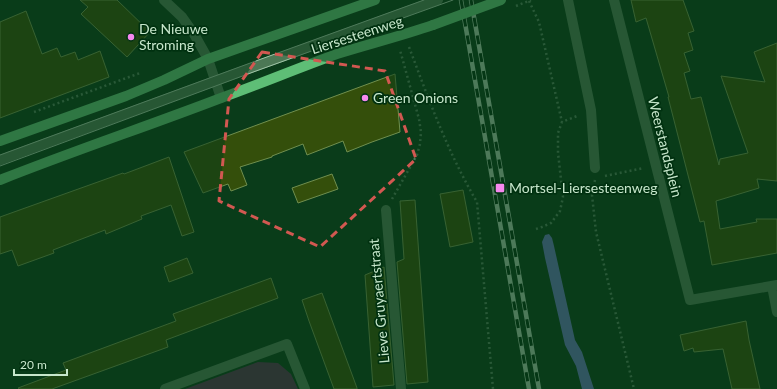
<svg xmlns="http://www.w3.org/2000/svg" width="777" height="389" viewBox="0 0 777 389" font-family="Lato,sans-serif">
<style>
.green{fill:#542f51}
.water{fill:#6074b4}
.building{fill:#344f0b;stroke:#708f4f}
.lines{fill:none;stroke-linecap:round;stroke-linejoin:round}
.path{stroke:#507c5c;stroke-width:2.5;stroke-dasharray:2 3;stroke-linecap:butt}
.minor{stroke:#4c7855;stroke-width:10}
.major{stroke:#5ebe76;stroke-width:10}
.tram{stroke:#a0c4a7;stroke-width:1}
.rail-casing{stroke:#a0c4a7;stroke-width:4.5}
.rail{stroke:#003110;stroke-width:3;stroke-dasharray:9;stroke-linecap:butt}
.major-bridge{stroke:#5ebe76;stroke-width:10}
.marked{fill:none;stroke:#d25851;stroke-width:3;stroke-dasharray:8 5;stroke-linejoin:round}
.poi-dot{fill:#f689ee;stroke:#003110;stroke-width:1.5}
.labels{text-anchor:middle;stroke-width:3.5;stroke-linejoin:round;paint-order:stroke}
.poi-label{font-size:14px;fill:#c7e7cc;stroke:#003110;text-anchor:start}
.street-label{font-size:14px;fill:#c7e7cc;stroke:#003110}
</style>
<rect width="100%" height="100%" fill="#0a3c1a"/>
<path class="green" d="M258,362L278,363L291,374L298,389H185Z"/>
<path class="water" d="M549,234L552,238L554,246L575,340L582,352L594,389H582L576,366L565,345L545,258L542,242L545,235Z"/>
<path class="building" d="M80,0H117L150,32L127,57L81,14L88,7Z
M631,0H683L694,31L688,33L693,50L684,53L690,71L684,73L691,99L701,97L719,165L720,159L748,153L721,76L765,82L754,52L777,43V181L757,179L759,188L716,201L720,229L757,222L756,219H777V253L712,265L704,221L700,222L668,97H669L646,18L636,22Z
M26,11L42,54L57,48L61,57L75,52L78,60L100,51L109,77L0,118V22Z
M395,74L400,132L372,142L347,152L343,141L307,155L303,144L272,156V157L240,167L247,185L231,191L228,184L203,193L184,152Z
M169,157L194,232L182,236L171,205L141,216L142,219L106,234L105,230L53,250L54,253L18,266L12,250L0,254V217L123,173L124,174Z
M332,174L338,189L298,203L292,188Z
M463,190L473,242L450,247L440,194Z
M415,200L428,382L407,384L397,262L404,259L400,201Z
M187,258L193,273L169,282L164,267Z
M384,267L394,385L373,387L365,275Z
M271,278L278,298L166,340L168,347L52,389H19L18,388L66,370L63,363L176,321L173,314Z
M322,293L357,388V389H334L309,321L302,300Z
M746,321L749,340L760,389H732L723,349L694,352L693,348L684,351L680,335Z"/>
<g class="lines">
<path class="path" d="M529,1L539,22L562,122
M516,6L531,0
M409,47C429,100 448,153 477,202L493,389
M34,112L140,73
M605,176L644,168
M595,180L592,195L596,232L634,389
M392,199L417,155L420,144L421,132L419,119L400,50
M536,229L542,227L551,223L560,211L563,197L558,153V133L562,122L577,116"/>
<path class="minor" d="M164,0L182,17L194,34L203,50L208,59L221,98
M568,0L591,110L595,168
M614,0L690,300L777,285
M0,160L215,81L438,0
M386,210L401,389
M772,286L777,312
M165,389L287,344L305,389"/>
<path class="major" d="M0,141L126,96L164,80L208,59L375,0
M0,180C73,151 148,126 221,98C260,84 298,68 337,54C369,44 401,36 433,25"/>
<path class="tram" d="M0,155L253,62L424,0
M0,166L256,71L453,0"/>
<defs>
<path id="rail" d="M461,0L529,389
M471,0L539,389"/>
</defs>
<use href="#rail" class="rail-casing"/>
<use href="#rail" class="rail"/>
<path class="major-bridge" d="M433,25L501,0"/>
</g>
<path d="M0 0H777V389H0ZM262,52L385,71L416,159L320,247L219,201L229,99Z" fill="#0a3c1a" fill-opacity=".55" fill-rule="evenodd"/>
<path class="marked" d="M262,52L385,71L416,159L320,247L219,201L229,99Z"/>
<g class="poi-dot">
<circle cx="131" cy="37" r="4"/>
<circle cx="365" cy="98" r="4"/>
<rect x="495" y="183" width="10" height="10" rx="2"/>
</g>
<g class="labels">
<g class="poi-label">
<text x="139" y="34">De Nieuwe<tspan x="139" dy="16">Stroming</tspan></text>
<text x="373" y="103">Green Onions</text>
<text x="509" y="193">Mortsel-Liersesteenweg</text>
</g>
<g class="street-label">
<text transform="translate(357 35) rotate(-18)" y="5">Liersesteenweg</text>
<text transform="translate(665 147) rotate(76)" y="5">Weerstandsplein</text>
<text transform="translate(379 301) rotate(-95)" y="5">Lieve Gruyaertstraat</text>
</g>
</g>
<path d="M14 369v6h53v-6" fill="none" stroke="#c7e7cc" stroke-width="2"/>
<text x="20" y="369" font-size="12" fill="#c7e7cc" stroke="#003110" stroke-width="3" paint-order="stroke">20 m</text>
</svg>
